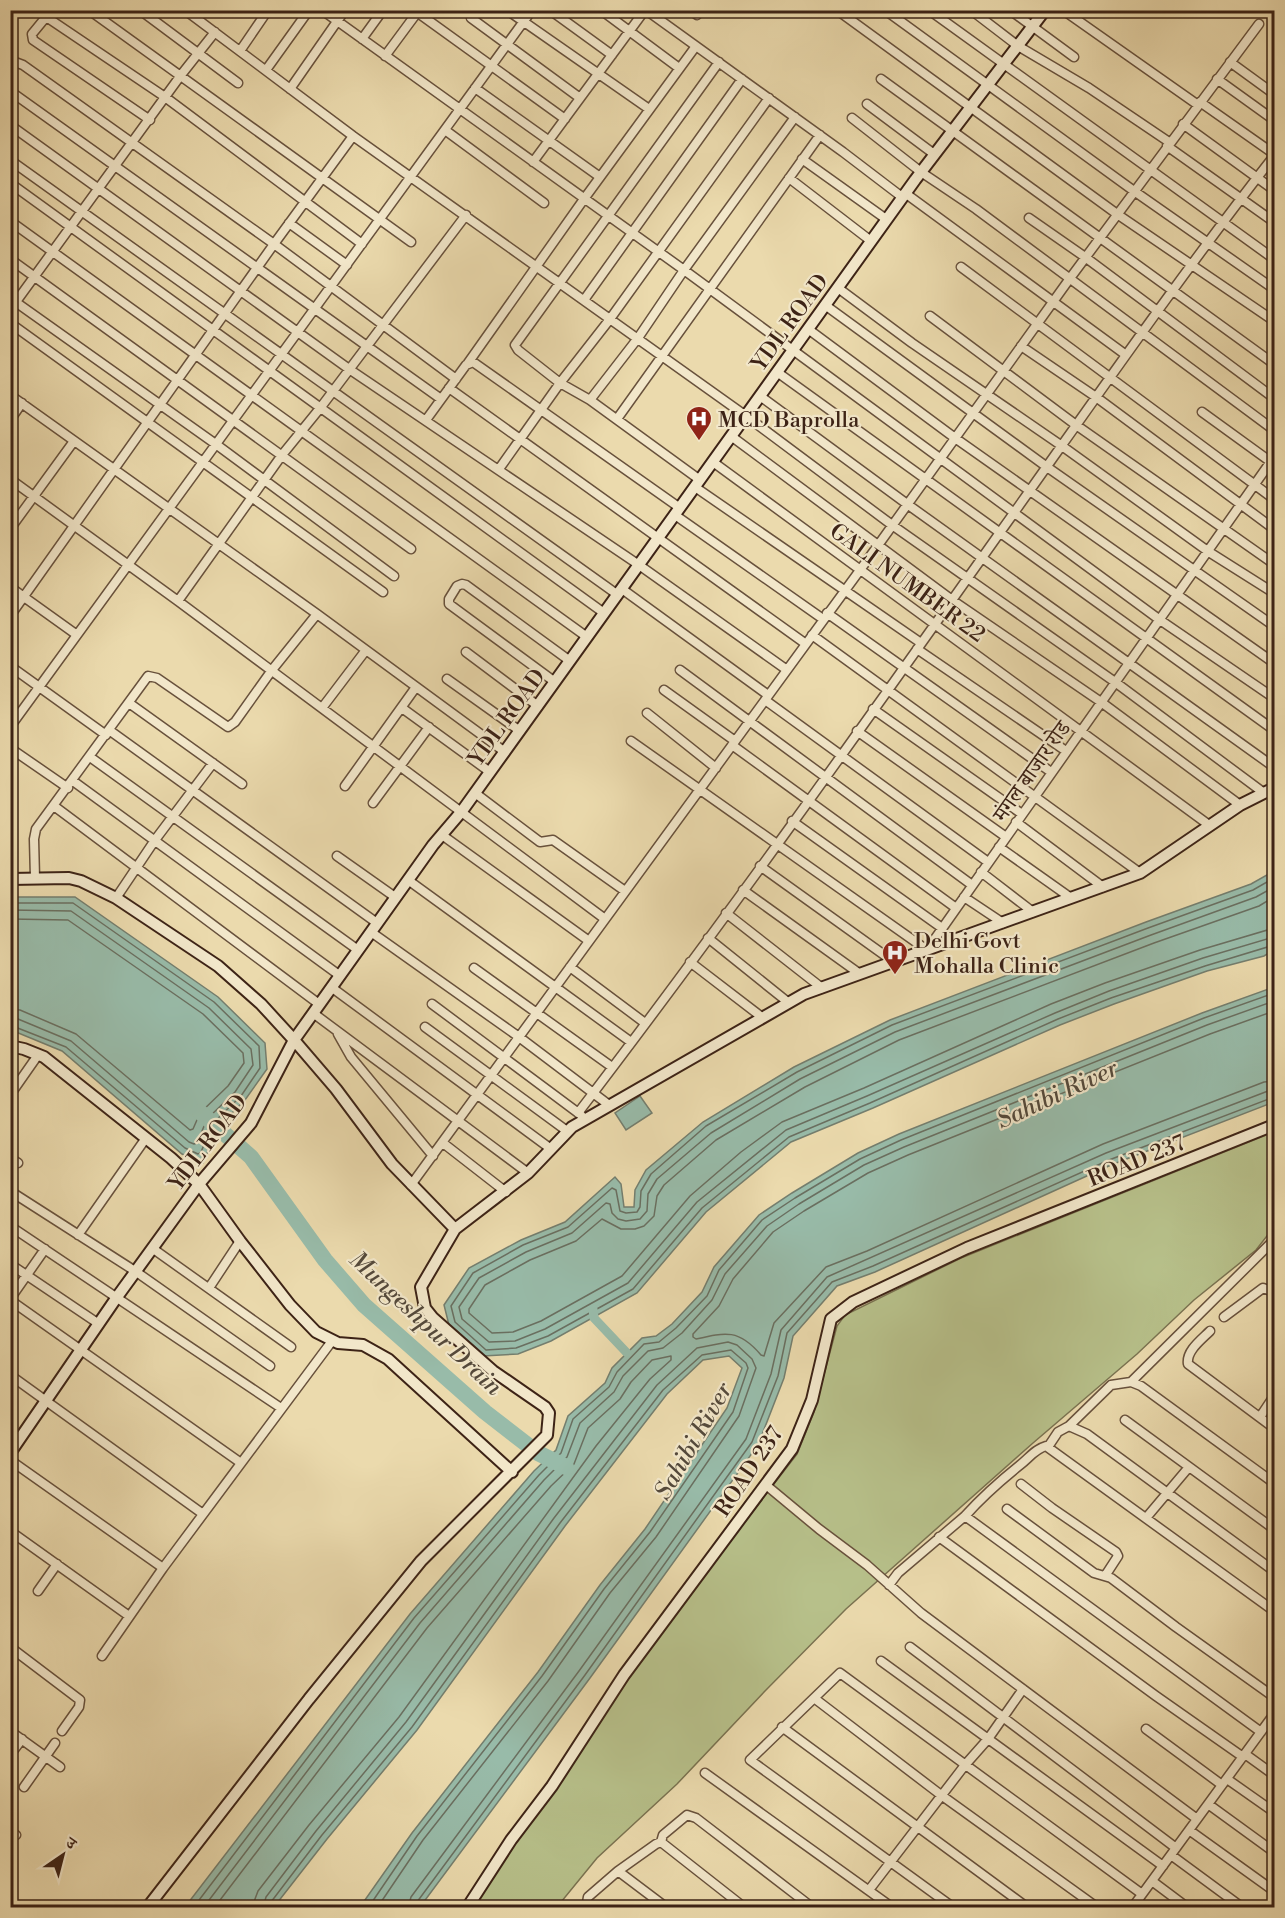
<svg xmlns="http://www.w3.org/2000/svg" width="1285" height="1918" viewBox="0 0 1285 1918" font-family="'Libre Bodoni','Noto Serif Devanagari',serif">
<style>
.green{fill:#b7c08a;stroke:#7a7250;stroke-width:1.5}
.water{fill:#98bba9;stroke:#747e6e;stroke-width:1.5}
.lines{fill:none;stroke-linecap:round;stroke-linejoin:round}
.shore{stroke:#6a6f60;stroke-width:1.5}
.canal{stroke:#98bba9;stroke-width:9}
.river{stroke:#98bba9;stroke-width:16}
.street-casing{stroke:#68513c;stroke-width:11}
.secondary-casing{stroke:#3d2316;stroke-width:14}
.street{stroke:#f2e7ca;stroke-width:8}
.secondary{stroke:#f2e7ca;stroke-width:10}
.labels{text-anchor:middle;stroke-width:4.5;stroke-linejoin:round;paint-order:stroke}
.street-label{font-size:22px;fill:#3d2316;stroke:#f2e7ca}
.poi-label{font-size:22px;fill:#3d2316;stroke:#f2e7ca;text-anchor:start}
.water-label{font-size:24px;font-style:italic;fill:#54493b;stroke:#f2e7ca}
</style>
<rect width="100%" height="100%" fill="#ebdaad"/>
<filter id="stains"><feTurbulence type="fractalNoise" baseFrequency=".00333" numOctaves="4"/><feColorMatrix values="0 0 0 0 .2 0 0 0 0 .09 0 0 0 0 .02 0 0 0 .5 -.17"/></filter>
<radialGradient id="worn" r=".72"><stop offset=".6" stop-color="#630" stop-opacity="0"/><stop offset="1" stop-color="#630" stop-opacity=".3"/></radialGradient>
<path class="green" d="M1274,1132V1227L1256,1250L1194,1300L1137,1354L1033,1443L846,1609L765,1691L677,1784L597,1858L557,1907L469,1908L628,1673L797,1454L814,1412L837,1326L845,1315L961,1258Z"/>
<path class="water" d="M1274,871V950L1264,956L1207,971L1114,1004L1060,1025L873,1108L791,1142L706,1212L637,1293L551,1341L518,1354L483,1356L449,1325L444,1305L469,1268L521,1240L565,1222L615,1177L621,1184L624,1207H634L635,1190L646,1170L703,1122L794,1067L890,1020L1146,922L1251,884Z
M10,897H75L218,997L265,1043L267,1069L245,1100L218,1127L203,1163L182,1154L62,1051L11,1030Z
M1274,987V1102L1111,1165L875,1272L837,1286L793,1336L784,1378L758,1445L590,1678L420,1907H360L412,1833L538,1672L600,1585L645,1529L727,1408L742,1368L729,1356L703,1360L667,1394L565,1526L417,1730L327,1839L274,1907H185L410,1614L534,1471L556,1450L568,1416L605,1383L612,1368L642,1338L656,1336L672,1324L702,1292L714,1267L759,1215L792,1193L858,1153L899,1134L1202,1013Z
M640,1096L652,1113L626,1130L615,1113Z"/>
<g class="lines">
<path class="shore" d="M1274,878L1253,890L1148,928L892,1025L797,1072L706,1126L651,1174L641,1191L640,1207L637,1212L626,1213L620,1211L616,1190L612,1188L568,1227L523,1245L473,1273L451,1306L455,1322L486,1350L516,1348L548,1336L633,1289L702,1208L789,1137L870,1103L1058,1019L1111,998L1205,966L1274,945
M1274,887L1256,897L1151,935L895,1032L800,1079L711,1133L657,1179L648,1194L647,1211L640,1219L626,1221L618,1219L612,1213L610,1204L606,1203L572,1233L526,1252L479,1278L459,1307L462,1319L489,1342L515,1341L545,1329L628,1283L697,1202L786,1130L867,1096L1055,1013L1109,991L1203,958L1274,937
M1274,897L1259,906L1154,943L899,1040L805,1087L716,1140L664,1185L657,1196L654,1216L644,1226L635,1229H621L602,1219L576,1241L530,1260L485,1285L469,1309V1313L492,1333L513,1332L541,1321L622,1276L690,1196L741,1152L782,1122L864,1088L1051,1004L1105,983L1200,950L1274,928
M10,903H73L214,1002L259,1046L260,1068L241,1096L213,1123L201,1152L198,1154L185,1148L66,1047L10,1025
M10,910L71,911L209,1008L251,1049L253,1065L235,1092L207,1119L197,1143L194,1144L189,1142L71,1041L18,1019L10,1018
M10,919L68,920L203,1014L243,1053L244,1063L228,1086L200,1113L193,1129L190,1130L76,1034L20,1010L10,1009
M1274,1011L1210,1034L908,1155L868,1173L804,1211L773,1232L733,1279L719,1306L693,1334V1337L696,1339C726,1332 739,1329 761,1355L764,1356L774,1323L826,1267L867,1251L1103,1144L1264,1082L1274,1081
M193,1908L414,1618L539,1475L561,1453L573,1419L609,1387L617,1372L644,1344L659,1342L676,1328L707,1296L719,1270L762,1220L795,1198L860,1159L901,1140L1204,1018L1274,993
M203,1908L420,1623L544,1480L567,1457L580,1423L614,1392L623,1376L648,1351L663,1348L682,1333L712,1300L725,1274L767,1226L799,1204L864,1165L904,1147L1207,1025L1274,1001
M214,1908L427,1628L551,1486L574,1464L588,1428L620,1399L631,1382L652,1360L671,1356V1360L650,1379L596,1446L399,1717L309,1825L258,1891L255,1899L253,1908
M263,1908L266,1897L316,1831L406,1722L554,1518L657,1385L697,1348L728,1342L737,1345L752,1359L756,1368L739,1416L656,1537L610,1593L548,1681L423,1840L377,1908
M270,1908L271,1902L322,1835L412,1727L560,1523L663,1390L702,1355L731,1350L746,1363L748,1368L733,1412L650,1532L604,1589L542,1676L417,1836L368,1908
M408,1908L411,1897L579,1671L746,1439L771,1374L781,1330L827,1277L1106,1153L1268,1091L1274,1090
M416,1908L417,1902L585,1675L752,1442L778,1376L787,1333L832,1282L873,1266L1109,1160L1274,1097"/>
<path class="canal" d="M593,1309L594,1318L627,1353"/>
<path class="river" d="M200,1112L251,1157L325,1260L364,1305L485,1412L538,1453L566,1467"/>
<defs>
<path id="street" d="M36,10L165,97L362,244
M89,10L411,242
M140,10L238,83
M185,10L353,136L746,416L892,525L1115,682L1264,793
M322,10L684,270L1160,620L1274,698
M414,10L565,119
M507,10L649,109
M550,10L612,55
M601,10L679,68
M646,10L843,152L902,197
M691,10L697,15
M837,10L1117,214L1274,321
M885,10L1134,191L1274,289
M929,10L1274,259
M971,10L1018,46L1089,88L1169,142
M1010,10L1074,57
M1063,10L1198,105
M46,17L32,34L33,40L150,120
M471,18L580,98
M362,39L383,10
M240,51L268,10
M385,56L419,10
M1230,62L1274,94
M10,64L15,62L23,65L274,244L456,379
M266,70L309,10
M881,79L1274,364
M1217,79L1274,120
M475,88L600,177
M290,89L345,10
M10,91L441,399
M1200,102L1274,154
M867,104L934,154
M852,118L921,172L976,209L1274,430
M1183,124L1274,190
M10,125L349,369L639,565L787,670
M445,130L544,203
M1167,146L1274,222
M802,159L886,219
M10,160L618,595
M533,162L645,10
M789,178L871,241
M10,183L604,613
M905,193L1126,355
M1029,218L1085,257L1274,398
M10,221L587,637
M289,223L347,265
M10,259L411,549
M961,267L1274,499
M838,288L912,343L1062,446L1209,552L1274,593
M10,298L217,445L394,576
M584,300L742,79
M825,305L1047,467L1274,626
M10,310L181,75L215,32
M930,316L1076,425L1274,564
M10,323L383,592
M808,329L955,438L1274,663
M1021,346L1096,397L1274,529
M468,363L584,199L696,46
M777,372L1274,730
M449,388L806,644
M10,395L317,614L505,752
M760,396L907,504L1274,767
M590,400L638,338L684,270L795,117
M1202,412L1271,462
M617,419L820,135
M10,420L22,403
M426,420L466,365L473,362L680,508
M731,436L952,600L1101,702L1240,805
M713,462L1209,825
M499,469L560,383L610,319L769,98
M10,479L178,601L605,919
M700,480L590,400L560,383L518,350L515,345L719,62
M695,487L921,643
M675,515L823,619
M10,529L74,441
M10,587L77,635
M622,589L768,695
M178,601L282,455L321,407L466,215
M827,613L1051,772
M10,616L274,244L353,136
M812,635L1140,873
M917,649L1066,751
M466,652L538,706
M10,666L106,735
M680,670L972,885
M447,679L520,731
M555,682L449,604V599L457,586L462,584L466,585L570,661
M664,690L735,741
M765,700L988,862
M129,703L242,784
M322,708L366,650
M402,708L490,772
M873,709L1022,814
M647,713L716,768
M10,727L532,10
M109,730L377,923
M857,731L1006,837
M631,741L927,950L1274,457
M732,745L956,908
M10,748L68,788
M90,757L358,950
M73,781L339,975
M345,786L416,687
M475,793L540,842L553,840L625,891
M373,803L429,727
M54,806L319,1004
M792,821L942,928
M1016,822L1103,887
M442,835L589,941
M999,847L1071,898
M337,856L395,897
M760,866L894,962
M981,872L1033,912
M35,878L34,839L36,829L148,676L157,678L228,727L235,722L272,670L317,614
M408,880L631,1042
M743,890L860,974
M964,897L1003,923
M116,898L155,840L213,763
M726,913L822,988
M371,932L519,1037L609,1105
M708,938L789,1003
M690,962L763,1018
M570,967L645,1023
M474,968L612,1067
M331,987L551,1149
M432,1004L581,1115
M313,1013L528,1173
M425,1027L567,1131
M338,1034L351,1057L433,1156
M10,1095L38,1055
M578,1113C724,922 863,726 1001,531C1091,405 1179,277 1274,156
M443,1143L506,1192
M10,1158L18,1163
M411,1185L879,544L1068,281L1259,24
M10,1191L135,1271L270,1366
M10,1226L281,1408
M78,1235L146,1138
M152,1248L291,1347
M10,1264L99,1324
M209,1288L240,1241
M10,1299L45,1249
M10,1300L241,1463
M1224,1317L1263,1288L1274,1292
M1210,1331C1201,1340 1186,1351 1188,1364L1274,1428
M10,1375L203,1514
M1131,1382L1274,1240
M1260,1417L1274,1396
M1125,1420L1274,1529
M1069,1426L1111,1385L1131,1382L1141,1386L1274,1483
M1048,1447L1058,1432L1069,1426L1087,1434L1274,1571
M10,1460L163,1568
M1021,1484L1052,1508L1116,1552L1118,1556L1105,1576
M766,1485L819,1529L867,1565L921,1613L1197,1819
M1007,1509L1094,1573L1111,1578L1176,1627L1274,1697
M965,1516C982,1497 1000,1481 1020,1465C1029,1458 1035,1449 1046,1446L1274,1611
M1146,1518L1189,1467
M10,1531L129,1616
M939,1537L1156,1696L1243,1757
M889,1585L898,1573L965,1516L1261,1732
M38,1591L57,1564
M10,1647L80,1700L79,1707L62,1731
M910,1647L1176,1848
M102,1656L163,1568L332,1341
M881,1661L1163,1866
M814,1698L941,1795L1098,1908
M782,1727L1028,1908
M1146,1729L1222,1785
M10,1731L60,1767
M1245,1754L1274,1775
M10,1755L22,1739
M705,1773L893,1908
M1227,1779L1274,1812
M24,1787L55,1743
M1208,1804L1274,1852
M1189,1830L1274,1891
M10,1831L16,1835
M661,1842L663,1835L687,1815L696,1818L813,1908
M1171,1855L1243,1908
M1152,1881L1188,1908
M869,1890L965,1765L988,1739L1023,1689
M593,1908L587,1903L588,1897L618,1871
M667,1908L618,1871L656,1844L661,1842L745,1908
M954,1908L750,1760L840,1673L1142,1894
M1132,1908L1274,1714"/>
<path id="secondary" d="M10,879L69,878L81,881L116,898L218,966L261,1004L294,1040L336,1089L392,1164L455,1229
M10,1046L24,1049L44,1057L171,1158L199,1184L240,1241L290,1305L316,1332L338,1343L363,1345L388,1359L512,1472
M10,1453L117,1297L199,1184L251,1123L294,1040L433,845L462,811L915,180L1045,10
M147,1908L309,1699L421,1561L547,1435L549,1413L545,1407L493,1371L433,1318L425,1308L421,1287L455,1229L528,1173L572,1127L804,994L1140,873L1240,805L1274,788
M467,1908L511,1840L552,1786L624,1675L792,1449L812,1400L831,1319L853,1302L967,1248L1274,1125"/>
</defs>
<use href="#street" class="street-casing"/>
<use href="#secondary" class="secondary-casing"/>
<use href="#street" class="street"/>
<use href="#secondary" class="secondary"/>
</g>
<defs>
<symbol id="hospital-pin" viewBox="-11 -11 22 30"><path d="M0 17L-7.5 6A9.5 9.5 0 1 1 7.5 6Z" fill="#8f2418" stroke="#f2e7ca"/><path d="M-5-5h3v3.5h4V-5h3V5h-3V1.5h-4V5h-3Z" fill="#fff"/></symbol>
</defs>
<g fill-rule="evenodd">
<use href="#hospital-pin" x="684" y="404" width="30" height="40"/>
<use href="#hospital-pin" x="880" y="938" width="30" height="40"/>
</g>
<g class="labels">
<g class="street-label">
<text transform="translate(789 322) rotate(-54)" y="8">YDL ROAD</text>
<text transform="translate(908 582) rotate(36)" y="8">GALI NUMBER 22</text>
<text transform="translate(506 717) rotate(-54)" y="8">YDL ROAD</text>
<text transform="translate(1031 771) rotate(-55)" y="8">मंगल बाजार रोड</text>
<text transform="translate(207 1142) rotate(-53)" y="8">YDL ROAD</text>
<text transform="translate(1136 1160) rotate(-22)" y="8">ROAD 237</text>
<text transform="translate(748 1471) rotate(-56)" y="8">ROAD 237</text>
</g>
<g class="poi-label">
<text x="718" y="427">MCD Baprolla</text>
<text x="914" y="948">Delhi Govt<tspan x="914" dy="25">Mohalla Clinic</tspan></text>
</g>
<g class="water-label">
<text transform="translate(1057 1094) rotate(-25)" y="8">Sahibi River</text>
<text transform="translate(426 1323) rotate(43)" y="8">Mungeshpur Drain</text>
<text transform="translate(693 1441) rotate(-60)" y="8">Sahibi River</text>
</g>
</g>
<rect width="1285" height="1918" fill="none" stroke="#ebdaad" stroke-width="36"/>
<rect x="12" y="12" width="1261" height="1894" fill="none" stroke="#3d2316" stroke-width="3"/>
<rect x="18" y="18" width="1249" height="1882" fill="none" stroke="#3d2316" stroke-width="1.5"/>
<g transform="translate(63 1855) rotate(35)" stroke="#f2e7ca" stroke-width="4.5" paint-order="stroke">
<path d="M0-4.5L10 22L0 15L-10 22Z" fill="#3d2316"/>
<text y="-9" font-size="16" font-weight="bold" text-anchor="middle" fill="#3d2316">उ</text>
</g>
<rect width="100%" height="100%" filter="url(#stains)"/>
<rect width="100%" height="100%" fill="url(#worn)"/>
</svg>
